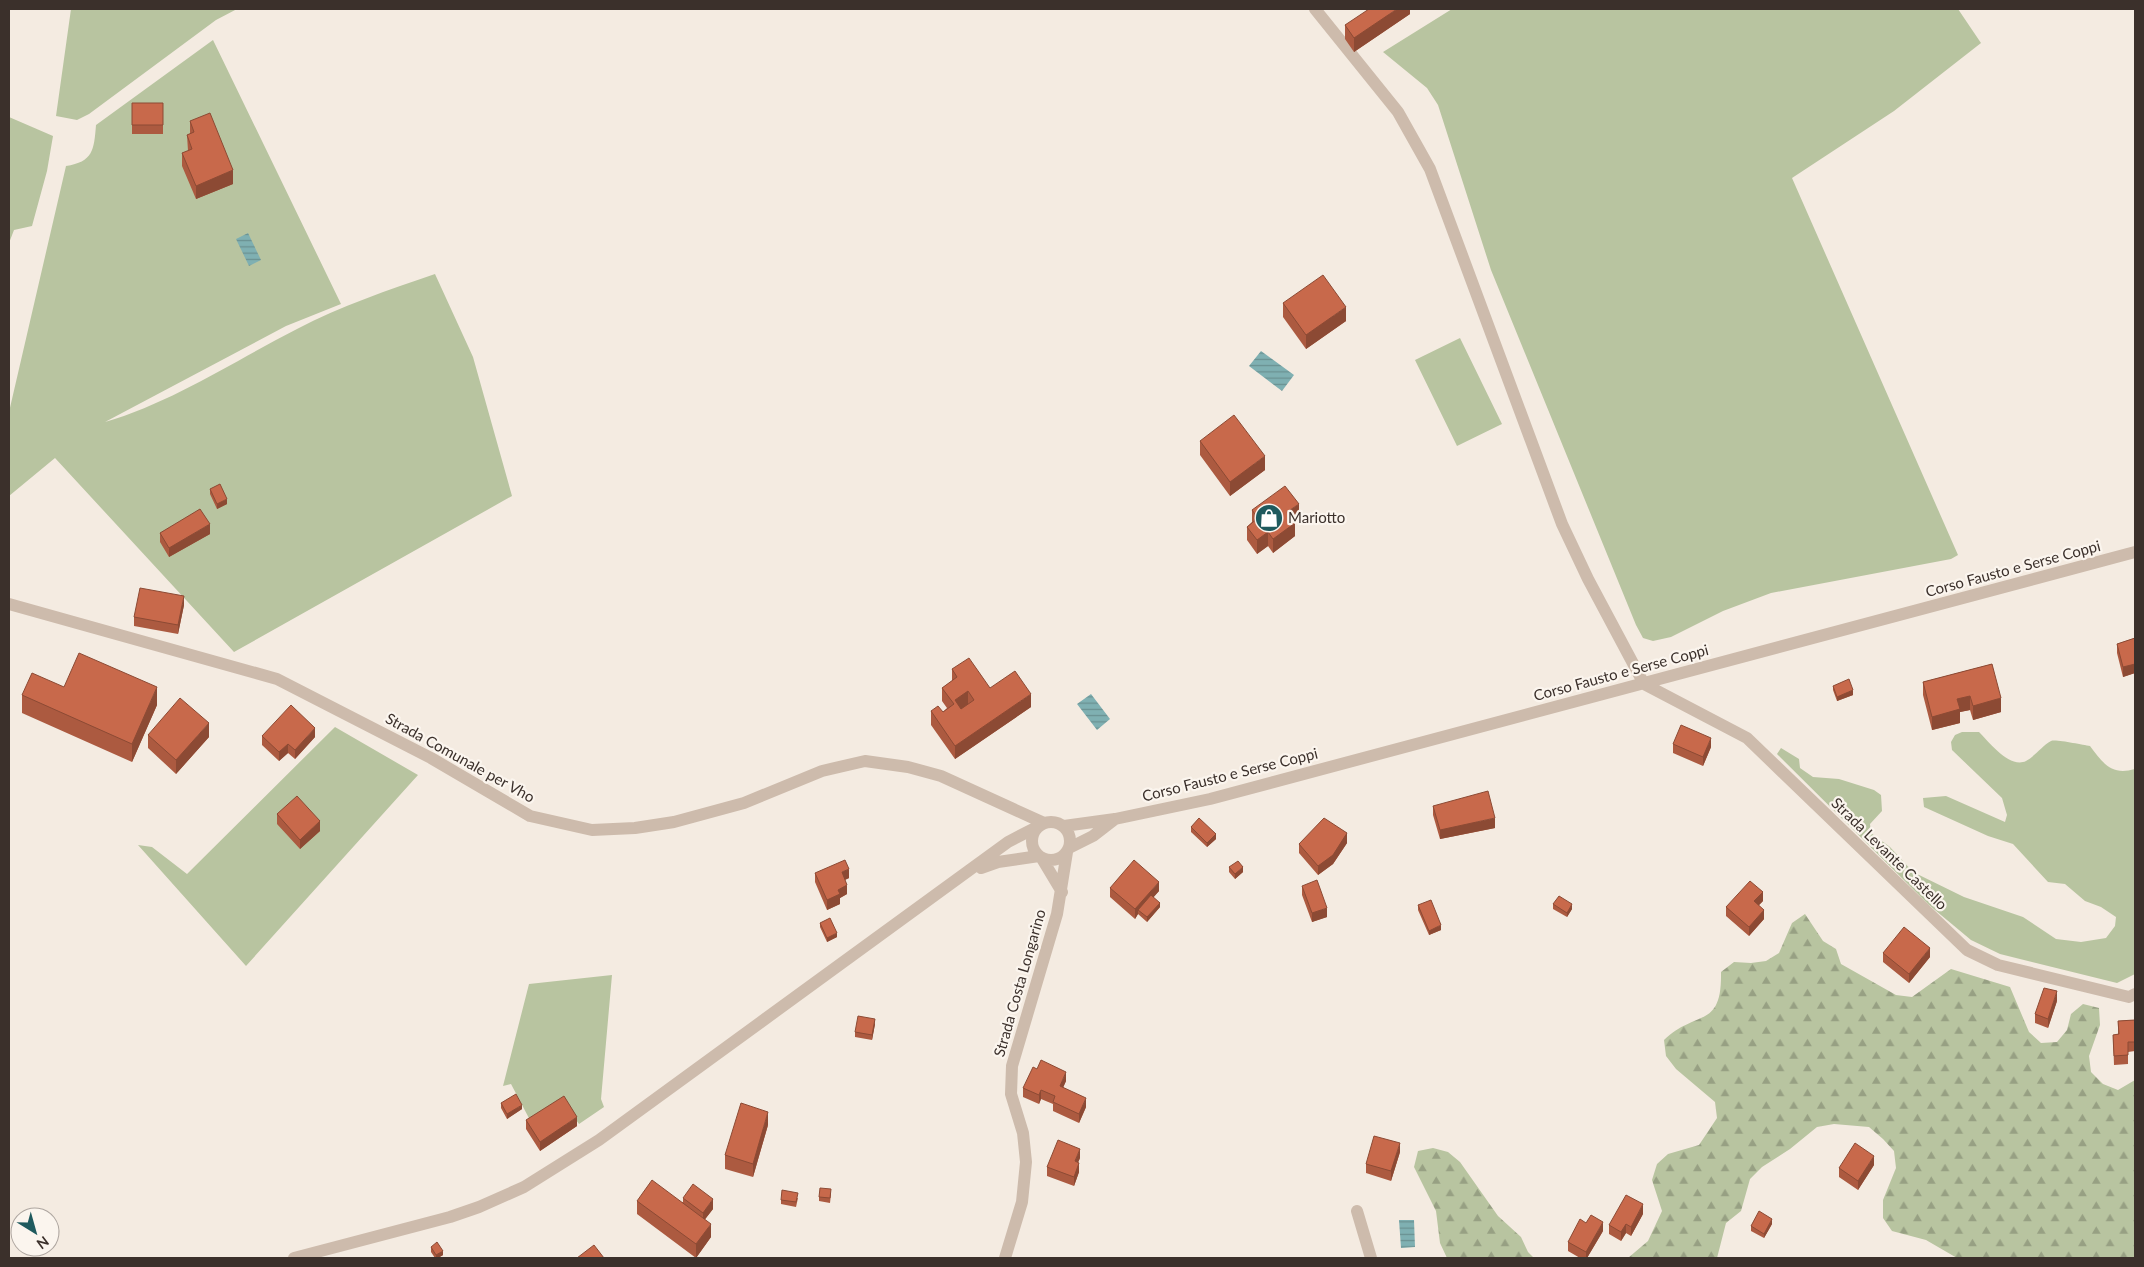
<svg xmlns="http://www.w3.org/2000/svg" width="2144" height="1267" viewBox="0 0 2144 1267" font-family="Lato,sans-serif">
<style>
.green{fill:#b8c4a0}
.forest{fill:url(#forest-firs)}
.water{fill:url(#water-rules)}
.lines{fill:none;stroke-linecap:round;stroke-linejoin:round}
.minor{stroke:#cdbbac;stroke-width:12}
.wall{fill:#ac5a40}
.shaded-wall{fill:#8c4a34}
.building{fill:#c8694b;stroke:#8c4a34;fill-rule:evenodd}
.labels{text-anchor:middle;stroke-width:4.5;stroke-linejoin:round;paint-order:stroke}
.poi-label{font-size:15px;fill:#3b302b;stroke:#fbf5ee;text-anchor:start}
.street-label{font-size:15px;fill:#3b302b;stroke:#fbf5ee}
</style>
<defs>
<pattern id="forest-firs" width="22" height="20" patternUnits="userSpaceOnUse" patternTransform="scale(1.25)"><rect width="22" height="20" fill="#b8c4a0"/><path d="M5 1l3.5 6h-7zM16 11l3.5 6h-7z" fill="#97a083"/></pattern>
<pattern id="water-rules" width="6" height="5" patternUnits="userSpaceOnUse" patternTransform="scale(1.25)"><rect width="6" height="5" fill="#7fb0b2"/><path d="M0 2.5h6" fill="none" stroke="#699091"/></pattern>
</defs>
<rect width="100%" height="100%" fill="#f4ebe1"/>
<path class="green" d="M71,9H237L216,20L89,114L77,120L56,116Z
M1452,9H1958L1981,43L1894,111L1792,178L1958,555L1951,559L1771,593L1723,611L1671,637L1653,641L1643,638L1636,625L1491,270L1438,105L1427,88L1383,52Z
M213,40L341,304L286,326L105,422C173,402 234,361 297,329C340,306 389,290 435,274L473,357L512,496L234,652L55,458L9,496V412L66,166C93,162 94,150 96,125Z
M9,117L53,136L47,171L32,226L14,230L9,243Z
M1460,338L1502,424L1457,446L1415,360Z
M335,727L418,775L246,966L138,845L152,847L187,874Z
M1962,732H1979C1989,742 2010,769 2026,761C2035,756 2042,746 2051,741C2056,739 2082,745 2090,746C2103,763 2111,776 2135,769V974L2117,983L2000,954L1971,940L1929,905L1777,754L1781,748L1799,759L1800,768L1813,777L1839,779L1874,790L1881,795L1882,811L1870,824L1871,833L1890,847L1913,872L1964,897L2023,917L2056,939L2081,942L2106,938L2115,926L2116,917L2101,907L2085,901L2065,884L2048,882L2013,844L1988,836L1924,807L1923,798L1946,796L2005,822L2007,815L2002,798L1952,750L1951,742L1955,735Z
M612,975L601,1099L604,1107L579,1124L563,1102L531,1122L511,1084L503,1086L529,984Z"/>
<path class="forest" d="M1805,914L1823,941L1836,949L1841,964L1896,995L1912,997L1951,969L2010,987L2029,1032L2041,1043L2057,1042L2067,1030L2071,1014L2083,1004L2099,1008L2100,1025L2089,1056L2091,1072L2103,1084L2118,1090L2135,1080V1258H1957L1926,1240L1892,1231L1883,1218V1200L1896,1168L1894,1151L1883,1139L1869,1127L1834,1124L1817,1127L1790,1149L1762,1167L1750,1179L1741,1211L1726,1223L1717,1258H1628L1648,1241L1662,1211L1652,1180L1657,1164L1668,1154L1699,1145L1717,1118L1715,1102L1676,1069L1666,1056L1664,1040C1696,1009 1722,1030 1721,972L1734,962L1751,963L1766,961L1779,953L1792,923Z
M1433,1148L1448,1152L1460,1162L1498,1216L1521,1237L1528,1252L1534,1258H1447L1440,1243L1436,1211L1414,1167L1418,1151Z"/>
<path class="water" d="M248,233L261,260L249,266L236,239Z
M1261,351L1294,375L1282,391L1249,366Z
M1091,694L1110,719L1097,730L1077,704Z
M1399,1220H1414L1415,1247L1401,1248Z"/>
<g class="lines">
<path class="minor" d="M1315,9L1398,112L1430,169L1562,524L1588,579L1644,684L1747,738L1967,950L1998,965L2129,997L2135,994
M9,604L277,679L431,758L530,816L592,830L635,828L674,822L744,803L822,771L865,761L908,767L941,776L1044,823
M1032 841a19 19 0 1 1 38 0a19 19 0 1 1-38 0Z
M1064,826L1115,819L1210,799L2135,552
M1069,848L1093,836L1115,819
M1041,857L1062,892
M981,868L998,862L1039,856
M1357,1211L1371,1258
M294,1258L450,1217L479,1207L524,1187L599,1140L1008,842L1037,827
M1005,1258L1022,1202L1026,1162L1023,1133L1011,1094L1012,1066L1057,914L1067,852"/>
</g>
<path class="wall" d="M1410,9V14L1354,52L1345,39V25Z
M132,103H163V134H132Z
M190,121L233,184L196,199L182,166V153L188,151L187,135L190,134Z
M1283,303L1346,321L1306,349L1283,317Z
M1200,441L1265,470L1230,496L1200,455Z
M210,489L227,504L217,509L210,494Z
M1252,510L1299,518L1294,521L1295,536L1273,553L1268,546L1257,554L1247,540V527L1252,522Z
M160,533L210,534L169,557L160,542Z
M184,605L178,634L134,626V617Z
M2135,638V673L2123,677L2117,653V644Z
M1992,664L2001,712L1973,720L1970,710L1960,712V723L1932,730L1923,695V682Z
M952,669L990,688L1031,707L955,759L931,725V711L943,712L947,708L942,701V688L952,681Z
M1833,686L1853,695L1837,701L1833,690Z
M64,687L157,705L132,762L22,713V695Z
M148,735L209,737L176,774L148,748Z
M262,736L315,737L295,759L288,753L279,761L262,745Z
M1673,744L1711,747L1703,766L1673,753Z
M1433,806L1495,828L1440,839L1433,815Z
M277,814L320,831L300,849L277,824Z
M1191,827L1216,839L1207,847L1191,832Z
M1347,843L1333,864L1318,875L1299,853V844Z
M1229,867L1243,872L1235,879L1229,872Z
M815,873L849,878L845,880L847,894L840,898V904L827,910L815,882Z
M1302,886L1327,917L1312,922L1302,895Z
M1110,888L1159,891L1153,897L1160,907L1147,922L1138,914L1135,919L1110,897Z
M1763,901L1759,905L1764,919L1749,936L1726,916V907Z
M1553,904L1572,909L1567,917L1553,909Z
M1418,905L1441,930L1429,935L1418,910Z
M820,923L837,937L827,942L820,927Z
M1883,953L1930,957L1909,983L1883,962Z
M2057,1001L2048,1028L2035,1023V1014Z
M2135,1020V1051L2128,1052V1064L2114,1065L2113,1035L2118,1034V1021Z
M875,1024L872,1040L855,1037V1032Z
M1066,1081L1063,1087L1086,1107L1079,1123L1053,1111V1104L1041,1099L1039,1104L1023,1097V1088Z
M501,1103L522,1109L507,1119L501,1108Z
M526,1120L577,1126L540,1151L526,1129Z
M768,1125L753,1177L725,1169V1155Z
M1400,1152L1391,1181L1366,1173V1164Z
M1080,1158L1078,1162L1079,1172L1074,1186L1047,1176V1167Z
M1874,1165L1858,1190L1839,1177V1168Z
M831,1194L830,1203L819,1201V1197Z
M683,1198L713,1209L705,1219L711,1237L696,1258L637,1214V1201L683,1202Z
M798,1198L796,1207L781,1204V1200Z
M1643,1214L1631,1236L1626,1233L1621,1241L1609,1234V1225Z
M1772,1224L1764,1238L1751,1231V1226Z
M1603,1231L1587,1258H1580L1568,1251V1242Z
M431,1247L443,1255L438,1258H435L431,1252Z"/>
<path class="shaded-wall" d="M1397,9H1410V14L1354,52V38Z
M233,170V184L196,199V186Z
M1346,307V321L1306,349V335Z
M1265,456V470L1230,496V482Z
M227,499V504L217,509V504Z
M1299,504V518L1287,526V512Z
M1295,523V536L1273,553V539Z
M210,524V534L169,557V548Z
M1268,532V546L1257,554V540Z
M184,596V605L178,634V625Z
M2135,664V673L2123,677V667Z
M157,687V705L132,762V744Z
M1853,690V695L1837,701V697Z
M968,691V705L955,714V700Z
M1031,694V707L955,759V746Z
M1970,696V710L1960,712V723L1932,730V717L1957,699Z
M2001,698V712L1973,720V706Z
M209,723V737L176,774V760Z
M315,728V737L295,759V750Z
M1711,738V747L1703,766V757Z
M288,744V753L279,761V752Z
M1495,818V828L1440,839V830Z
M320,821V831L300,849V840Z
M1347,833V843L1333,864L1318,875V866Z
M1216,834V839L1207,847V843Z
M1243,867V872L1235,879V874Z
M849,869V878L842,881V872Z
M1159,882V891L1141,912L1138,910V914L1135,919V909Z
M847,885V894L840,898V904L827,910V900L838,890Z
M1763,892V901L1754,910V901Z
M1160,903V907L1147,922V917Z
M1572,904V909L1567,917V913Z
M1327,908V917L1312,922V913Z
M1764,910V919L1749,936V927Z
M1441,925V930L1429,935V931Z
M837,933V937L827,942V938Z
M1930,948V957L1909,983V974Z
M2057,991V1001L2048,1028V1019Z
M875,1019V1024L872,1040V1035Z
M1066,1072V1081L1060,1095V1086Z
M1041,1090V1099L1039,1104V1095Z
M1086,1098V1107L1079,1123V1114Z
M522,1105V1109L507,1119V1114Z
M768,1112V1125L753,1177V1164Z
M577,1117V1126L540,1151V1142Z
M1400,1143V1152L1391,1181V1171Z
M1080,1149V1158L1075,1170V1161Z
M1874,1156V1165L1858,1190V1181Z
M1079,1163V1172L1074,1186V1177Z
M713,1199V1209L703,1222V1213Z
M1643,1204V1214L1631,1236V1227Z
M1772,1219V1224L1764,1238V1234Z
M1603,1222V1231L1587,1258H1586V1252Z
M711,1224V1237L696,1258V1244Z
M1626,1224V1233L1621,1241V1232Z
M443,1251V1255L438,1258H436V1255Z"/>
<path class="building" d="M1369,9H1397L1354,38L1345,25Z
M132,103H163V125H132Z
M210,113L233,170L196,186L182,153L192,149L187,135L194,132L190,121Z
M1323,275L1346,307L1306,335L1283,303Z
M1234,415L1265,456L1230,482L1200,441Z
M220,484L227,499L217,504L210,489Z
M1285,486L1299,504L1287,512L1295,523L1273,539L1268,532L1257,540L1247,527L1258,518L1252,510Z
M200,509L210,524L169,548L160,533Z
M140,588L184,596L178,625L134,617Z
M2135,638V664L2123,667L2117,644Z
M79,653L157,687L132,744L22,695L32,673L64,687Z
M969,658L990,688L1015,671L1031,694L955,746L931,711L938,706L943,712L954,704L942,688L957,677L952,669ZM968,691L974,700L961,709L955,700Z
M1992,664L2001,698L1973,706L1970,696L1957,699L1960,709L1932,717L1923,682Z
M1849,679L1853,690L1837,697L1833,686Z
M180,698L209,723L176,760L148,735Z
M291,705L315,728L295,750L288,744L279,752L262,736Z
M1681,725L1711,738L1703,757L1673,744Z
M1488,791L1495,818L1440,830L1433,806Z
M297,796L320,821L300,840L277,814Z
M1199,818L1216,834L1207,843L1191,827Z
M1324,818L1347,833L1333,855L1318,866L1299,844Z
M845,860L849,869L842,872L847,885L838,890L840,894L827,900L815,873Z
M1134,860L1159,882L1135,909L1110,888Z
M1238,861L1243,867L1235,874L1229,867Z
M1317,880L1327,908L1312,913L1302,886Z
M1750,881L1763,892L1754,901L1764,910L1749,927L1726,907Z
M1151,895L1160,903L1147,917L1138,910Z
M1559,896L1572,904L1567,913L1553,904Z
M1431,900L1441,925L1429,931L1418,905Z
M830,918L837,933L827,938L820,923Z
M1904,927L1930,948L1909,974L1883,953Z
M2044,988L2057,991L2048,1019L2035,1014Z
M858,1016L875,1019L872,1035L855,1032Z
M2135,1020V1042H2128V1055L2114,1056L2113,1035L2119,1034L2118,1021Z
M1041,1060L1066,1072L1060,1086L1086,1098L1079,1114L1053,1102L1055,1096L1041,1090L1039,1095L1023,1088L1033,1067L1037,1069Z
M516,1094L522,1105L507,1114L501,1103Z
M564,1096L577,1117L540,1142L526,1120Z
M741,1103L768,1112L753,1164L725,1155Z
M1374,1136L1400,1143L1391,1171L1366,1164Z
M1058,1140L1080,1149L1075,1161L1079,1163L1074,1177L1047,1167Z
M1855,1143L1874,1156L1858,1181L1839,1168Z
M652,1180L711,1224L696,1244L637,1201Z
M693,1184L713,1199L703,1213L683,1198Z
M820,1188L831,1189L830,1198L819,1197Z
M782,1190L798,1193L796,1202L781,1200Z
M1626,1195L1643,1204L1631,1227L1626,1224L1621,1232L1609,1225Z
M1759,1211L1772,1219L1764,1234L1751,1226Z
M1591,1215L1603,1222L1586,1252L1568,1242L1580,1219L1586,1223Z
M437,1242L443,1251L436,1255L431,1247Z
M594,1245L604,1258H577Z"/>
<defs>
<symbol id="shop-disc" viewBox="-11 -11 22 22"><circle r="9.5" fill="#1f5a5e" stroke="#fbf5ee"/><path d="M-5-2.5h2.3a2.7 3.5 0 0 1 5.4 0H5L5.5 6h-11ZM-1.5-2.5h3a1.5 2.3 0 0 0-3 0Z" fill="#fff"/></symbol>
</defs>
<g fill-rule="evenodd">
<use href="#shop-disc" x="1253" y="502" width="32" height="32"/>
</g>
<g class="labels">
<g class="poi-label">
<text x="1288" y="523">Mariotto</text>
</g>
<g class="street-label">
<text transform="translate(2013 569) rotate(-15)" y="5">Corso Fausto e Serse Coppi</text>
<text transform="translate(1621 673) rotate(-15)" y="5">Corso Fausto e Serse Coppi</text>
<text transform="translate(460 758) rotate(29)" y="5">Strada Comunale per Vho</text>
<text transform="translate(1230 775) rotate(-14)" y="5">Corso Fausto e Serse Coppi</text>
<text transform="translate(1889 854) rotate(44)" y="5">Strada Levante Castello</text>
<text transform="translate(1020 983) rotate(-74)" y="5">Strada Costa Longarino</text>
</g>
</g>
<rect width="2144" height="1267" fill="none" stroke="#3b302b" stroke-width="20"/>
<g transform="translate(35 1232) rotate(143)"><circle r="24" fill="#fbf5ee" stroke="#aea6a0"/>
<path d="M0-4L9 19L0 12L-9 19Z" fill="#1f5a5e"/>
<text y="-8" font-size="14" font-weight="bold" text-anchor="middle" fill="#3b302b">N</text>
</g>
</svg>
